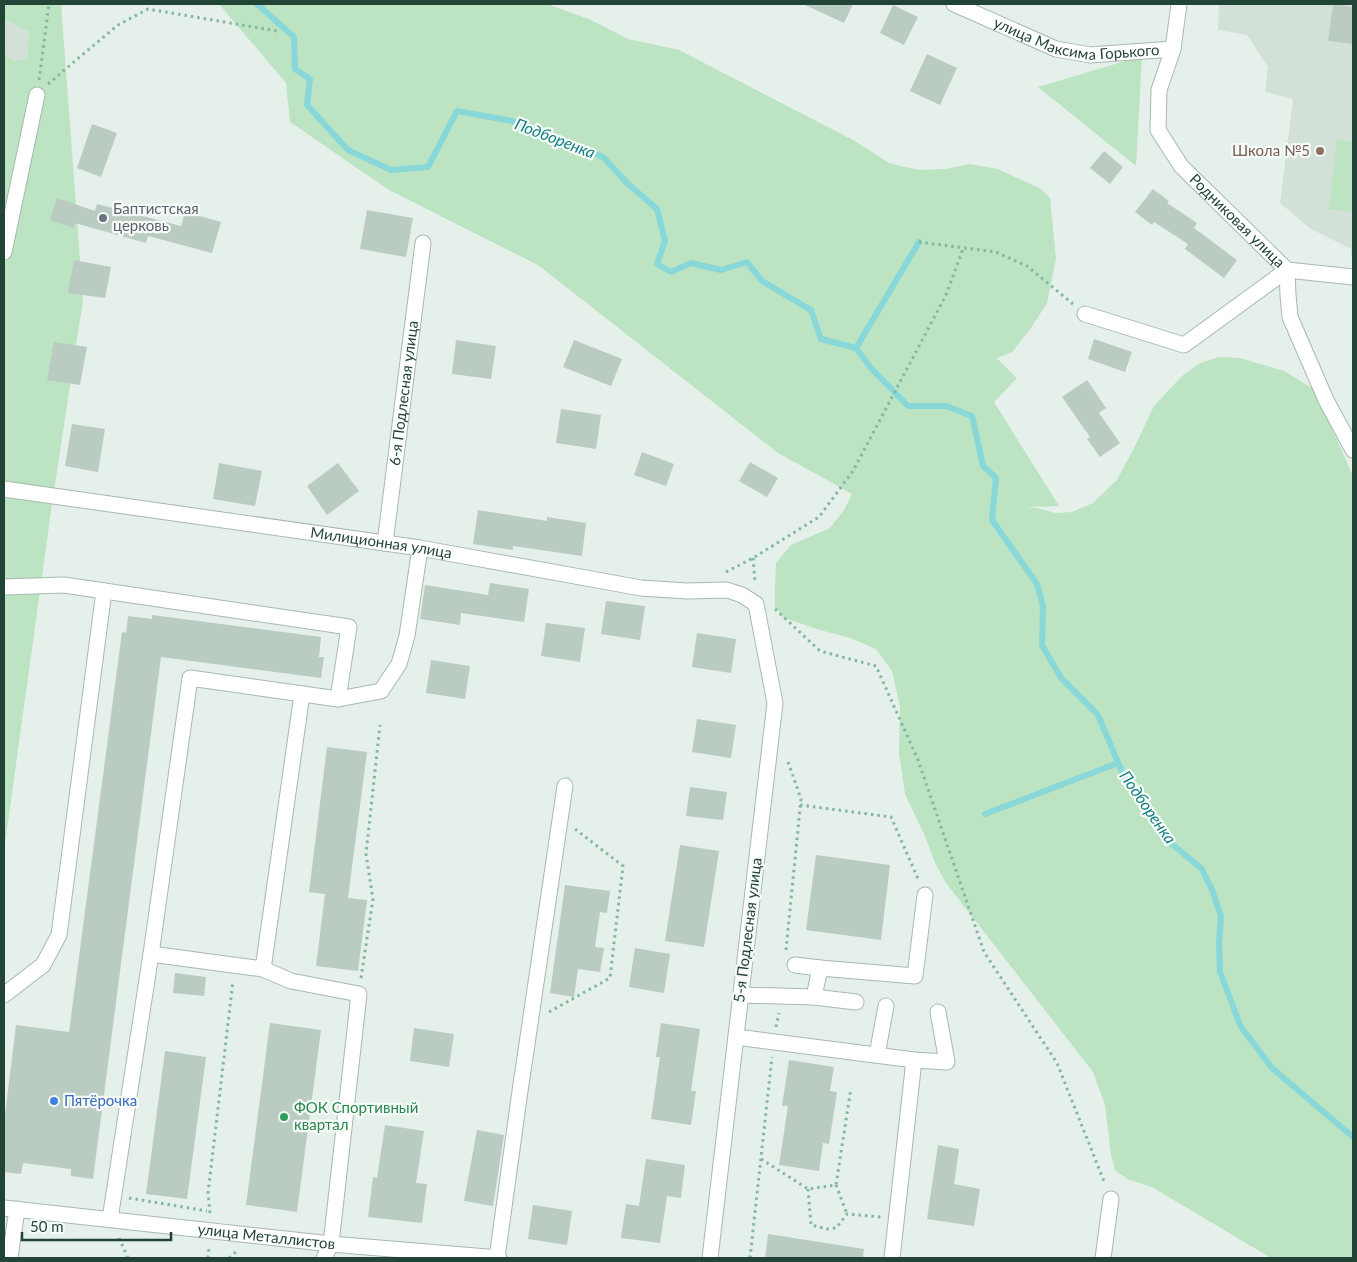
<svg xmlns="http://www.w3.org/2000/svg" width="1357" height="1262" viewBox="0 0 1357 1262" font-family="Lato,sans-serif">
<style>
.built{fill:#d3e0d8}
.green{fill:#bce3c2}
.lines{fill:none;stroke-linecap:round;stroke-linejoin:round}
.stream{stroke:#88d8da;stroke-width:6}
.building{fill:#bacbc2}
.minor-casing{stroke:#a6b9b0;stroke-width:17}
.path{stroke:#82b79f;stroke-width:3;stroke-dasharray:2.5 4;stroke-linecap:butt}
.minor{stroke:#fff;stroke-width:15}
.education-dot{fill:#8d6e63;stroke:#f7fbf8;stroke-width:2}
.worship-dot{fill:#6b7280;stroke:#f7fbf8;stroke-width:2}
.shop-dot{fill:#3f7fe0;stroke:#f7fbf8;stroke-width:2}
.leisure-dot{fill:#2e9e5b;stroke:#f7fbf8;stroke-width:2}
.labels{text-anchor:middle;stroke-width:4.5;stroke-linejoin:round;paint-order:stroke}
.street-label{font-size:15px;fill:#214436;stroke:#f7fbf8}
.education-label{font-size:15px;fill:#785e54;stroke:#f7fbf8;text-anchor:end}
.worship-label{font-size:15px;fill:#5b616d;stroke:#f7fbf8;text-anchor:start}
.shop-label{font-size:15px;fill:#366cbe;stroke:#f7fbf8;text-anchor:start}
.leisure-label{font-size:15px;fill:#27864d;stroke:#f7fbf8;text-anchor:start}
.water-label{font-size:16px;font-style:italic;fill:#137e82;stroke:#f7fbf8}
</style>
<rect width="100%" height="100%" fill="#e5f0ea"/>
<path class="built" d="M1219,4H1353V256H1351V249L1311,229L1280,203L1293,99L1265,92L1268,67L1247,35L1218,30Z
M4,19L29,32L27,58L15,61L4,54Z"/>
<path class="green" d="M4,4H61L83,300L52,504L4,851V54L15,61L27,58L29,32L4,19Z
M219,4H547L589,19L628,39L679,50L853,140L889,163L918,170L946,169L970,164L998,169L1041,189L1050,198L1056,259L1047,303L1031,328L1012,352L997,358L1017,378L994,402L1059,506L1026,507L1037,508L1055,513L1072,512L1093,503L1117,480L1135,446L1154,406L1182,376L1200,363L1219,357L1240,358L1284,371L1315,390L1353,476V1258H1271L1152,1187L1127,1179L1115,1170L1111,1155L1105,1105L1093,1072L946,883L935,863L924,834L905,794L899,753L900,707L892,671L876,649L850,638L820,630L784,618L775,607V584L776,563L791,545L830,528L844,510L852,494L778,453L538,265L389,190L290,122L286,83Z
M1142,56L1136,166L1038,87Z
M1337,140L1353,142V212L1329,209Z"/>
<g class="lines">
<path class="stream" d="M257,4L294,37L295,69L310,79L307,105L348,150L391,170L428,167L457,111L512,121L603,157L628,184L657,209L665,241L657,264L671,272L691,263L721,270L747,262L762,281L811,310L821,339L856,348L870,367L908,406H946L972,416L983,466L996,478L992,520L1037,584L1043,606L1042,645L1061,678L1098,715L1125,779L1172,844L1202,869L1212,890L1221,916L1219,942L1220,972L1241,1027L1272,1068L1353,1137
M856,348L919,242
M985,814L1118,763"/>
</g>
<path class="building" d="M803,4H853L844,23Z
M1333,4L1353,7V44L1328,41Z
M893,5L918,17L904,45L880,33Z
M927,54L957,68L940,105L910,91Z
M92,124L117,133L101,177L77,168Z
M1104,151L1123,167L1110,184L1090,168Z
M1153,189L1169,201L1167,203L1197,223L1194,228L1237,260L1224,278L1185,249L1188,244L1154,222L1152,225L1135,212Z
M57,198L95,211L97,204L181,226L185,212L221,222L212,253L148,236L146,243L75,223L74,228L50,220Z
M367,210L413,218L406,257L360,249Z
M74,260L111,267L105,298L68,293Z
M1094,339L1132,352L1125,372L1088,359Z
M456,340L496,346L491,379L452,374Z
M574,340L622,359L611,386L563,367Z
M54,342L87,347L80,385L47,380Z
M1087,380L1106,408L1099,413L1120,443L1100,457L1087,439L1090,437L1062,397Z
M561,409L601,415L596,449L556,443Z
M72,424L105,429L98,472L65,466Z
M642,452L674,464L666,486L634,475Z
M750,462L778,478L767,497L739,481Z
M219,463L262,471L255,506L213,499Z
M338,463L359,491L327,515L307,486Z
M478,510L547,521V517L586,523L582,556L513,546V550L473,544Z
M490,583L529,589L524,622L461,613L460,625L420,619L425,585L488,595Z
M606,601L645,606L640,640L601,634Z
M152,615L321,637L319,657H324L321,678L161,657L93,1179L71,1176V1169L23,1163L21,1174L4,1172V1123L16,1025L69,1032L122,632L126,633L128,616L152,619Z
M546,623L585,628L580,662L541,656Z
M697,633L736,639L731,673L692,667Z
M431,660L470,666L465,699L426,693Z
M697,719L736,725L731,758L692,752Z
M327,747L367,752L348,898L367,900L358,971L316,966L325,894L309,892Z
M690,787L727,792L723,820L686,816Z
M680,845L719,851L704,947L665,941Z
M816,855L890,865L881,940L806,930Z
M565,885L610,891L607,913L600,912L595,947L604,948L600,972L578,969L574,997L550,993Z
M635,948L670,954L664,993L629,987Z
M175,973L206,977L204,996L173,993Z
M270,1023L321,1030L297,1212L246,1205Z
M661,1023L700,1029L691,1091H696L691,1125L651,1119L660,1057H656Z
M414,1028L454,1034L449,1067L410,1061Z
M165,1051L206,1057L187,1199L146,1194Z
M789,1060L834,1067L830,1091L837,1092L829,1144L823,1143L819,1171L779,1165L788,1106H782Z
M385,1125L424,1131L416,1183L427,1184L422,1223L368,1217L373,1177L377,1178Z
M477,1130L504,1135L493,1206L464,1201Z
M938,1145L959,1149L954,1184L980,1189L974,1226L927,1219Z
M646,1159L685,1165L681,1198L667,1196L660,1243L621,1238L626,1204L639,1206Z
M533,1205L572,1211L567,1245L528,1239Z
M768,1234L864,1249L863,1258H765Z"/>
<g class="lines">
<defs>
<g id="minor">
<path id="s1" d="M954,4L1056,49L1090,55L1173,49"/>
<path id="s2" d="M1179,4L1173,49L1159,90L1158,130L1181,166L1287,270L1288,295L1290,317L1326,400L1353,450"/>
<path d="M4,252L37,95"/>
<path d="M1085,314L1184,345L1287,270L1353,277"/>
<path id="s3" d="M4,489L420,548L641,588L687,591L727,590L742,595L756,604L775,703L710,1258"/>
<path id="s4" d="M385,543L423,243"/>
<path d="M4,587L64,585L349,627L338,699"/>
<path d="M151,954L263,969L302,694"/>
<path d="M795,965L820,968"/>
<path d="M263,969L291,981L359,994L331,1244L324,1258"/>
<path d="M4,995L43,965L59,935L104,591"/>
<path d="M741,995L814,997L820,968L915,976L925,895"/>
<path d="M814,997L856,1002"/>
<path d="M736,1037L914,1060L947,1062L938,1012"/>
<path d="M877,1055L886,1006"/>
<path id="s5" d="M4,1208L331,1244L499,1258"/>
<path d="M110,1219L151,954L190,678L338,699L381,691L399,664L407,636L420,548"/>
<path d="M10,1258L17,1209"/>
<path d="M497,1258L519,1098L565,786"/>
<path d="M892,1258L914,1060"/>
<path d="M1103,1258L1111,1199"/>
</g>
</defs>
<use href="#minor" class="minor-casing"/>
<path class="path" d="M39,80L49,4
M48,84L88,50L118,25L148,9L277,31
M919,242L996,252L1027,266L1073,304
M753,558L755,582
M726,572L753,558L819,517L853,471L946,295L963,249
M775,609L820,651L876,666L918,760L984,952L1057,1063L1105,1184
M800,805L891,817L919,881
M786,950L801,799L787,759
M361,978L373,899L366,854L380,725
M549,1012L610,978L623,866L575,829
M776,1027L779,1013
M761,1159L808,1189L836,1185L851,1088
M836,1185L847,1214
M808,1189L811,1225L827,1229L836,1228L847,1214L881,1217
M129,1198L207,1211
M210,1213L208,1193L233,981
M119,1238L128,1258
M208,1258L209,1247
M229,1258L238,1250
M750,1258L772,1057"/>
<use href="#minor" class="minor"/>
</g>
<circle class="education-dot" cx="1320" cy="151" r="5"/>
<circle class="worship-dot" cx="103" cy="218" r="5"/>
<circle class="shop-dot" cx="54" cy="1101" r="5"/>
<circle class="leisure-dot" cx="284" cy="1117" r="5"/>
<g class="labels">
<g class="street-label">
<text dy="5" stroke="none"><textPath href="#s1" startOffset="130">улица Максима Горького</textPath></text>
<text dy="5" stroke="none"><textPath href="#s2" startOffset="250">Родниковая улица</textPath></text>
<text dy="5" stroke="none"><textPath href="#s4" startOffset="151">6-я Подлесная улица</textPath></text>
<text dy="5" stroke="none"><textPath href="#s3" startOffset="381">Милиционная улица</textPath></text>
<text transform="translate(748 930) rotate(-83)" y="5">5-я Подлесная улица</text>
<text dy="5" stroke="none"><textPath href="#s5" startOffset="264">улица Металлистов</textPath></text>
</g>
<g class="education-label">
<text x="1310" y="156">Школа №5</text>
</g>
<g class="worship-label">
<text x="113" y="214">Баптистская<tspan x="113" dy="17">церковь</tspan></text>
</g>
<g class="shop-label">
<text x="64" y="1106">Пятёрочка</text>
</g>
<g class="leisure-label">
<text x="294" y="1113">ФОК Спортивный<tspan x="294" dy="17">квартал</tspan></text>
</g>
<g class="water-label">
<text transform="translate(555 138) rotate(21)" y="6">Подборенка</text>
<text transform="translate(1148 807) rotate(55)" y="6">Подборенка</text>
</g>
</g>
<rect width="1357" height="1262" fill="none" stroke="#214436" stroke-width="10"/>
<path d="M22 1232v8h149v-8" fill="none" stroke="#214436" stroke-width="2.5"/>
<text x="30" y="1232" font-size="15" fill="#214436" stroke="#f7fbf8" stroke-width="4" paint-order="stroke">50 m</text>
</svg>
